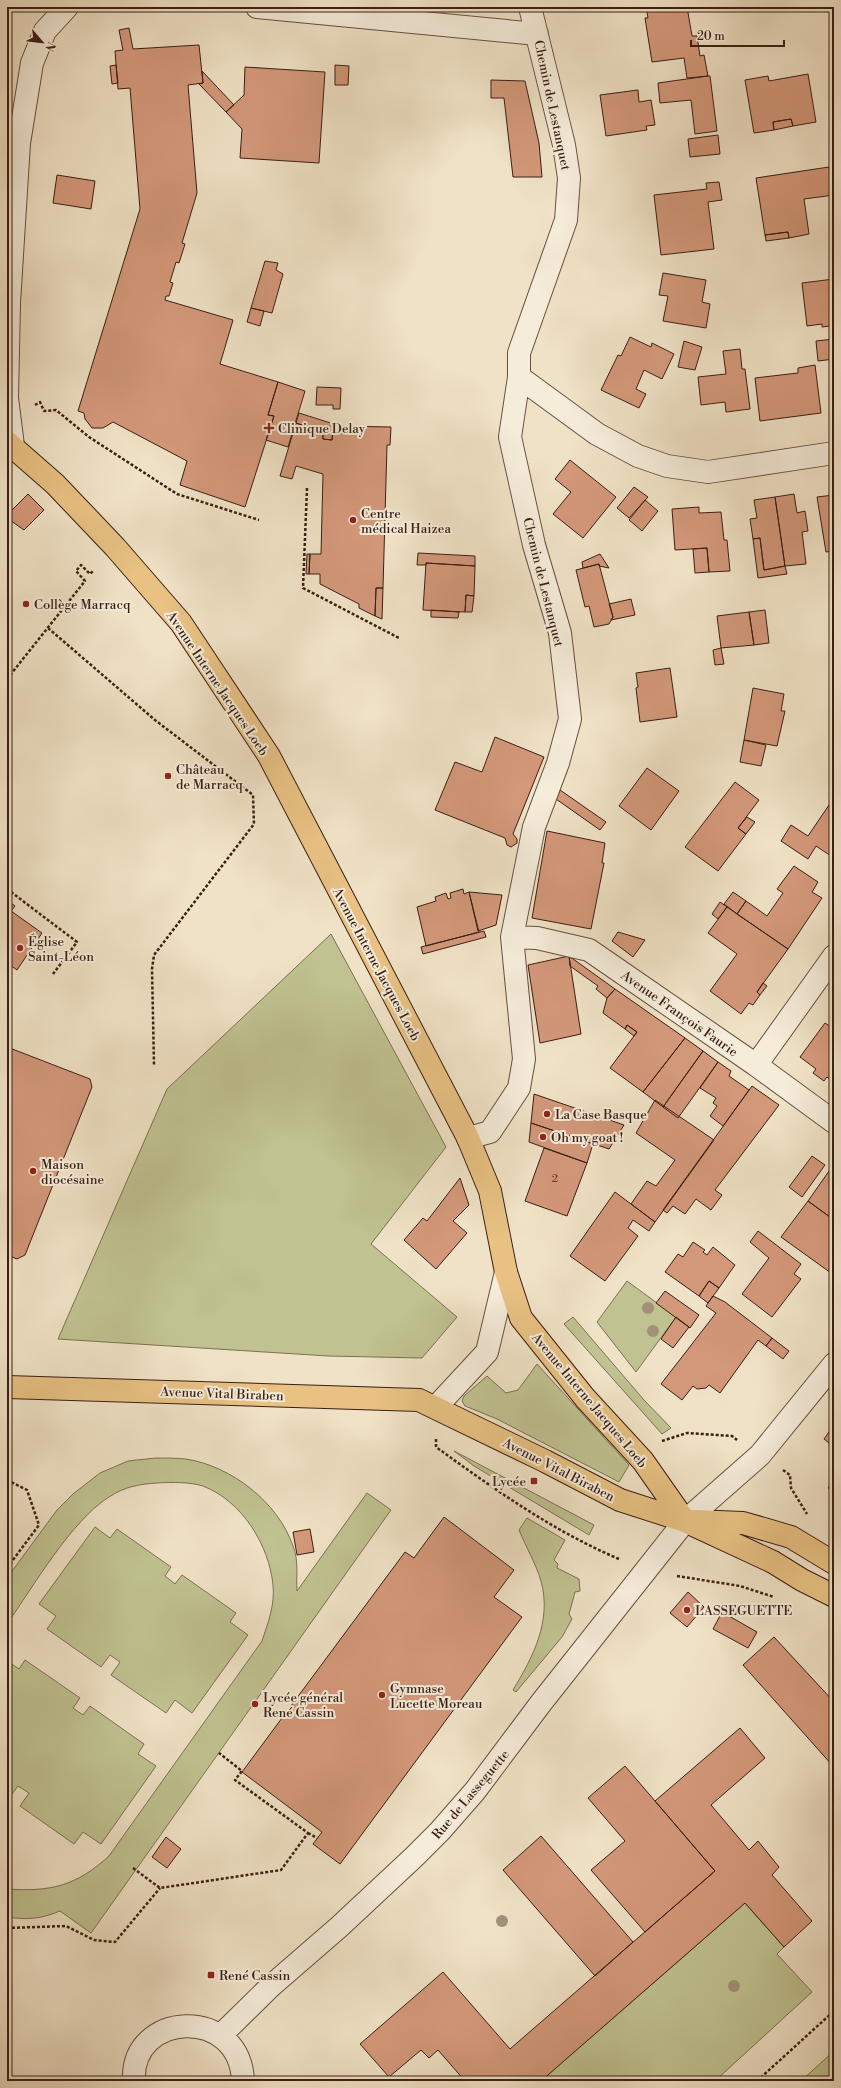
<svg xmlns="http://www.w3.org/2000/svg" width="841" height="2088" viewBox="0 0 841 2088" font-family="'Libre Bodoni',serif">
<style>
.green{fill:#c0c291;stroke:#7d7052}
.building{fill:#d3987a;stroke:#3a1e14}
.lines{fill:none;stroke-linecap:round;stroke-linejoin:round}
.minor-casing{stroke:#684f40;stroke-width:24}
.major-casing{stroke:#3a1e14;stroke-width:24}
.path{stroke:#3a1e14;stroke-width:2.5;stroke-dasharray:3 2;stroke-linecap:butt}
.minor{stroke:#f5ecda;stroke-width:22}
.major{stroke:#e8c183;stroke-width:22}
.tree{fill:#a29179}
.poi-dot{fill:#8f2418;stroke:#f5ecda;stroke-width:1.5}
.labels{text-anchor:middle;stroke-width:4;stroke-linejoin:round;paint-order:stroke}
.number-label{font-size:11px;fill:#603c2e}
.street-label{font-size:13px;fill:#3a1e14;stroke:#f5ecda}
.poi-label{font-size:13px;fill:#3a1e14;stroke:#f5ecda;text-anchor:start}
</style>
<rect width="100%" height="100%" fill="#f0e2c6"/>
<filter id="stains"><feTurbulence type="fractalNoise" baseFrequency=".005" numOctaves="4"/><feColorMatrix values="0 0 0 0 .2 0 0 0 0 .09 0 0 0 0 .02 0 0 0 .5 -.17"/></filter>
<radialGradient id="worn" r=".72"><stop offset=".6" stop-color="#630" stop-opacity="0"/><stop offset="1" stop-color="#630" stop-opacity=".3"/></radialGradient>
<path class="green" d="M331,934L446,1147L371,1244L457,1317L422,1358L328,1356L58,1339L167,1089Z
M627,1281L676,1317L636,1372L597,1322Z
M573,1317L644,1400L671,1428L662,1434L564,1324Z
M537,1364L629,1465L619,1482L497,1419L465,1406L462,1401L464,1396L487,1376L506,1393L518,1390Z
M454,1451L594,1525L589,1535L474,1466Z
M155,1458C165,1458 176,1458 186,1459C231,1466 278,1502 293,1546C299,1561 296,1576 297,1591L367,1493L391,1510L91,1933L60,1911C41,1919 27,1920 7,1917V1889C51,1892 76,1886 109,1856L262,1641C268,1623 275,1605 273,1585C269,1545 242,1501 203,1486C190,1482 171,1482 157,1483C139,1484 124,1487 109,1497C71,1521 33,1587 7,1624V1578L57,1510L73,1494L100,1473L128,1461Z
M527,1518L565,1540L554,1560L558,1564L557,1568L579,1579L580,1591L575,1592L569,1614L572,1619L562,1637L516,1692L513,1690C533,1657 552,1621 541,1581C536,1564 526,1547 519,1530Z
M95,1527L110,1538L117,1529L171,1567L165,1576L175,1584L182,1575L236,1613L230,1622L248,1635L192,1713L175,1700L166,1713L111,1675L120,1662L110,1655L101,1667L47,1629L56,1616L39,1604Z
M25,1660L80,1698L73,1708L83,1715L90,1706L144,1744L138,1754L156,1766L101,1844L83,1832L74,1844L20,1806L29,1793L18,1786L9,1798L7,1797V1661L19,1669Z
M745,1903L784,1947L777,1954L812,1992L715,2081H541Z
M834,2051V2081H801Z"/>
<path class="building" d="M646,7H687L692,36H697L700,56L704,55L708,76L687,78L684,58L652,62L645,18H648Z
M129,28L133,49L199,45L203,83L188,85L197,193L182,243L185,244L179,263L176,262L170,282L173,283L169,296H166L165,300L233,320L220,364L278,382L268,415L274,416L245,507L180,485L187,461L113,422L103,428H92L85,419L84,413L78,411L140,209L130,88L118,89L115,51L123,50L119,30Z
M116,65L118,83L112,84L110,66Z
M335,65L349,66L348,85H335Z
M245,67L325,72L319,163L240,158L242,129L226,112L244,95Z
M202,71L234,105L226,112L199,84L203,83Z
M808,74L816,122L793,126L791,119L773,122L774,130L754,133L745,80L768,76L769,81Z
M708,76H710L717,131L695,134L691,100L660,103L658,83Z
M491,80L525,81L539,143L542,177H513L504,98H491Z
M638,90L639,102L651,100L655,125L646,126L647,130L606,136L600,95Z
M791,119L793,126L774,130L773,122Z
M718,135L720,154L690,157L688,139Z
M829,167L834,195L804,199L809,234L789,238L788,232L765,235L756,178Z
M57,175L95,181L91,209L53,203Z
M719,182L722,200L708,202L714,249L661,255L654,195L707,189L706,183Z
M788,232L789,238L766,241L765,235Z
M265,261L278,263L276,270L283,274L272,313L251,308Z
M663,273L706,280L702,302L710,304L706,328L663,321L668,296L659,295Z
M834,279V323H830V326L822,327V324L807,326L802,283Z
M251,308L264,311L260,326L247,322Z
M630,337L651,347L652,343L674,354L662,379L644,370L636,389L646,394L639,408L601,390L618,355L621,356Z
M834,339V359L818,361L816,341Z
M684,341L702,347L695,370L678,367Z
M740,349L742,369H745L750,409L726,412L725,402L701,405L698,377L726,374L723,351Z
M815,365L821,413L760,421L755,378L798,373V368Z
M278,382L305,391L288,447L266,440L274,416L268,415Z
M317,387L341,388L340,409H333V405H316Z
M299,413L340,426H333L332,440L323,439V432L296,423Z
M296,423L323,432V439L332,440L333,426L391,427L390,445H387L383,588H376L375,616L359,608V604L320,584V574H309L310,554H321L323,474L296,466L292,479L280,476Z
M570,460L616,497L583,538L553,514L571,492L555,479Z
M634,487L648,497L629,518L617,508Z
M28,494L44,510L24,530L7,518V515Z
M794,494L797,513L805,511L808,531L802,532L806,564L785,566L775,497Z
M834,495V551L826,552L817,497Z
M775,497L785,566L764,570L760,538L753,539L750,519L757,518L754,500Z
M645,500L658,511L642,531L629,520Z
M699,507V513L721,512L724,540H727L730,571L709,572L707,548L675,550L672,509Z
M760,538L764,570L785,566L787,574L758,578L753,539Z
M707,548L709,572L695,573L693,549Z
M418,553L475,556V566L426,563V565H417Z
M307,554H310L309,574H306Z
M600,554L609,568L599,566V564L583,568L582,562Z
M426,563L475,566L474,596L466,595L465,612L423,610Z
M599,564L613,617L609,624L594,627L589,606L585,607L576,570Z
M376,588H383L382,619L375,616Z
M466,595L474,596L472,612H465Z
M631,599L635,615L611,620L613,617L609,604Z
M431,610L459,612L458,618L431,617Z
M765,610L769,643L754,645L749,612Z
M749,612L754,645L721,648L717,616Z
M721,648L724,664L715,665L713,650Z
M670,668L677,717L640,722L636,688L638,687L636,673Z
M753,688L784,694L781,711H785L777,746L744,740Z
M495,737L544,757L513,834L517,839V843L511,847L507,845L505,838L435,810L455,762L482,772Z
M744,740L766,745L761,766L740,762Z
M647,768L679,791L651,830L619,806Z
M735,782L759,800L738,828L746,834L718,871L685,847Z
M560,790L606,822L600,830L556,799Z
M829,805L834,809V858L816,846L808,859L781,841L791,825L808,836Z
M747,817L755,822L746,834L738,828Z
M547,831L605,843L602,863H604L591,929L532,918Z
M794,866L818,882L812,892L822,898L788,949L737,914L746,901L767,916L783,893L777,889Z
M463,889L464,894L469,892L479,932L426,946L417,907L436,901L435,897L446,893L448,899L451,898L450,893Z
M469,892L502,895L496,925L478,931Z
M733,892L746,901L737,914L724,904Z
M7,900L15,906L11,911L42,933L17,970L7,963Z
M720,902L727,907L718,919L712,914Z
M727,907L788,949L757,992L760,995L753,1005L749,1003L741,1014L710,991L737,954L708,933Z
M484,931L486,937L423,954L421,947Z
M618,932L645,940L633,957L612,941Z
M569,956L615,989L607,998L596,989L598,986L570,966Z
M569,956L581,1034L540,1043L528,965Z
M763,983L767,986L760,995L757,992Z
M615,989L685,1038L643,1092L610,1068L637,1032L627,1025L625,1029L603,1013L607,998Z
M825,1023L834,1029V1082L827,1077L824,1081L813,1073L816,1069L800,1057Z
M627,1025L637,1032L634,1036L625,1029Z
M685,1038L703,1051L663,1107L643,1092Z
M7,1047L90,1079L92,1087L25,1255L17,1259L7,1255Z
M703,1051L718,1062L678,1118L663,1107Z
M718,1062L731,1071L729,1076L749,1090L723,1126L710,1116L717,1106L713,1103L716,1098L700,1088Z
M752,1086L779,1105L715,1190L722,1195L711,1210L696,1199L685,1214L673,1206L667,1213L663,1210Z
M534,1094L624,1125L609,1149L531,1123Z
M655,1100L714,1140L655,1222L631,1204L647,1181L656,1186L675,1160L636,1133Z
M531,1123L593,1144L587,1163L529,1142Z
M544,1148L587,1163L567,1216L525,1201Z
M812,1156L825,1165L802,1197L789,1187Z
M834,1164V1220L808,1201Z
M460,1178L469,1205L453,1221L467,1233L436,1269L404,1240L423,1218L427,1221Z
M615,1192L655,1222L649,1231L633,1220L628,1228L638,1236L605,1281L570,1256Z
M808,1201L834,1220V1269L831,1273L781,1237Z
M758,1231L801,1264L794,1274L801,1279L772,1317L742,1294L769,1258L750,1242Z
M693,1242L705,1250L703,1252L707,1255L713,1247L735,1265L719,1288L709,1281L699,1296L665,1272L678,1254L683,1257Z
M709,1281L719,1288L708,1303L699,1296Z
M665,1291L699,1315L690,1328L656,1303Z
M713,1296L725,1302L772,1338L766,1346L758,1340L720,1393L709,1385L706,1388L697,1389L693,1386L682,1400L661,1384L716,1313L706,1306Z
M676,1317L689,1327L673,1348L661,1339Z
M772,1338L789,1351L783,1359L766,1346Z
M834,1425V1447L824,1439Z
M834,1480V1492L828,1488Z
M444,1517L514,1570L494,1597L522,1617L340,1864L313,1844L322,1832L242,1772L405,1552L414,1558Z
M310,1529L314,1552L297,1555L293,1532Z
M688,1592L704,1607L687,1627L670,1613Z
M722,1612L757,1632L748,1648L713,1629Z
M774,1637L834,1702V1763L832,1765L743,1665Z
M740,1728L765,1758L711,1805L749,1850L758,1841L779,1867L772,1875L812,1921L784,1947L745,1903L541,2081H465L438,2050L429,2058L421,2050L389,2077L360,2044L443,1972L510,2049L715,1871L655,1801Z
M625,1766L715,1871L645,1932L591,1870L625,1841L588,1798Z
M541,1836L633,1942L595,1976L503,1870Z
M166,1837L181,1849L167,1868L152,1857Z"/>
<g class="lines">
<defs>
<path id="minor" d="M257,7L537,34
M519,377L597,434L638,456L667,466L708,472L834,453
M13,446L7,398L9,303L19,143L32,63L45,31L67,7
M512,937L537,938L589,950L756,1065L834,1122
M756,1065L834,956
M468,1138L490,1132L519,1088L524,1059L512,937L534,827L558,763L570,719L560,633L534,545L510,437L519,377V353L566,220L569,178L564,145L530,7
M436,1407L487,1352L506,1272
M221,2035L271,1986L339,1927L414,1857L440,1831L475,1791L541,1703L685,1521L760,1455L834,1364
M134,2081C130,2011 240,2005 243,2081"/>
<path id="major" d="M7,442L55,484L115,547L181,623L269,756L468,1138L490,1191L506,1272L521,1318L585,1398L643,1461L685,1521
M7,1387L419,1400L545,1461L620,1500L685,1521L773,1562L802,1580L834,1596
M693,1521L743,1523L791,1537L834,1563"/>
</defs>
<use href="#minor" class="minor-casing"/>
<use href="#major" class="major-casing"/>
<path class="path" d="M35,405L40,402L44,411L56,410L89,437L177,494L259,520
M307,488L303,588L399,638
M48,628L155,720L253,795L254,824L154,955L152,969L154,1065
M7,679L85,581L76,571L81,565L90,574L94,570
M7,889L77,942L53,974
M436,1439V1447C494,1489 553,1531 619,1559
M662,1441L687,1433L732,1436L737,1440
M783,1470L790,1475L791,1488L807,1514
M7,1480L27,1490L39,1525L7,1568
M677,1576L740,1586L774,1597
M308,1833L317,1838
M133,1868L160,1888L281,1870L308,1833L235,1780L242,1771L219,1753
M7,1928L66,1926L94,1940L115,1942L160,1888
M757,2081L834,2011"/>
<use href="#minor" class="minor"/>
<use href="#major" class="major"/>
</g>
<g class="tree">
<circle cx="648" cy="1308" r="6"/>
<circle cx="653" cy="1331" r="6"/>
<circle cx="502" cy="1921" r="6"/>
<circle cx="734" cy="1986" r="6"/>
</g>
<g class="poi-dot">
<path d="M267 422h4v4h4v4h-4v4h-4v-4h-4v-4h4z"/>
<circle cx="353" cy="520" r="4"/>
<circle cx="26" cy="604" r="4"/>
<circle cx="168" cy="776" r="4"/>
<circle cx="20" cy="948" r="4"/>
<circle cx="547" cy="1114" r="4"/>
<circle cx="543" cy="1137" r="4"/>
<circle cx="33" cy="1171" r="4"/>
<rect x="530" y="1477" width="8" height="8" rx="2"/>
<circle cx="687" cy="1610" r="4"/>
<circle cx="382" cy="1695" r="4"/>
<circle cx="255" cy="1704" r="4"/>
<rect x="207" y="1971" width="8" height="8" rx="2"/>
</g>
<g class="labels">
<g class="number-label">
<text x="555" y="1182">2</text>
</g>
<g class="street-label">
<text transform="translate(553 105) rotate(78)" y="5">Chemin de Lestanquet</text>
<text transform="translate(544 582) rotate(76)" y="5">Chemin de Lestanquet</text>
<text transform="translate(218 683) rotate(56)" y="5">Avenue Interne Jacques Loeb</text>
<text transform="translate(377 964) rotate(62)" y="5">Avenue Interne Jacques Loeb</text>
<text transform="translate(680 1013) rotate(35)" y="5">Avenue François Faurie</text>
<text transform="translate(222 1393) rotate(2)" y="5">Avenue Vital Biraben</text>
<text transform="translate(590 1400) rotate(50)" y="5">Avenue Interne Jacques Loeb</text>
<text transform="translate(559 1469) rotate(27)" y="5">Avenue Vital Biraben</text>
<text transform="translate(470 1794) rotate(-50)" y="5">Rue de Lasseguette</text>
</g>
<g class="poi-label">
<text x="278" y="433">Clinique Delay</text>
<text x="361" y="518">Centre<tspan x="361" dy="15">médical Haizea</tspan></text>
<text x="34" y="609">Collège Marracq</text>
<text x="176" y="774">Château<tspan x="176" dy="15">de Marracq</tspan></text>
<text x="28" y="946">Église<tspan x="28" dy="15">Saint-Léon</tspan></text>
<text x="555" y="1119">La Case Basque</text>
<text x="551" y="1142">Oh my goat !</text>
<text x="41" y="1169">Maison<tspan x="41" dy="15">diocésaine</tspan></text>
<text x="526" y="1486" text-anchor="end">Lycée</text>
<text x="695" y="1615">LASSEGUETTE</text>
<text x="390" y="1693">Gymnase<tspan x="390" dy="15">Lucette Moreau</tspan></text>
<text x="263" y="1702">Lycée général<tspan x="263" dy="15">René Cassin</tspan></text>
<text x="219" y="1980">René Cassin</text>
</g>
</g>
<rect width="841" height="2088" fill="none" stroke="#f0e2c6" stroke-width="24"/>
<rect x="8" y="8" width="825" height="2072" fill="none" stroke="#3a1e14" stroke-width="2"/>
<rect x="12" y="12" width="817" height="2064" fill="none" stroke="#3a1e14"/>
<g transform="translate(42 42) rotate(118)" stroke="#f5ecda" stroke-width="3" paint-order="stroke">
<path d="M0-3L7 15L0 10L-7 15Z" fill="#3a1e14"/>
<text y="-6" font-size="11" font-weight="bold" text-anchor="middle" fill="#3a1e14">N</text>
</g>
<path d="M691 40v6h93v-6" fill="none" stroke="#3a1e14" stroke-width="2"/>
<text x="697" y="40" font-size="12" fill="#3a1e14" stroke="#f5ecda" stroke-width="3" paint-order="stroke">20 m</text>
<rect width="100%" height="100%" filter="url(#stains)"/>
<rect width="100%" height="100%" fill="url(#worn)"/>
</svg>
